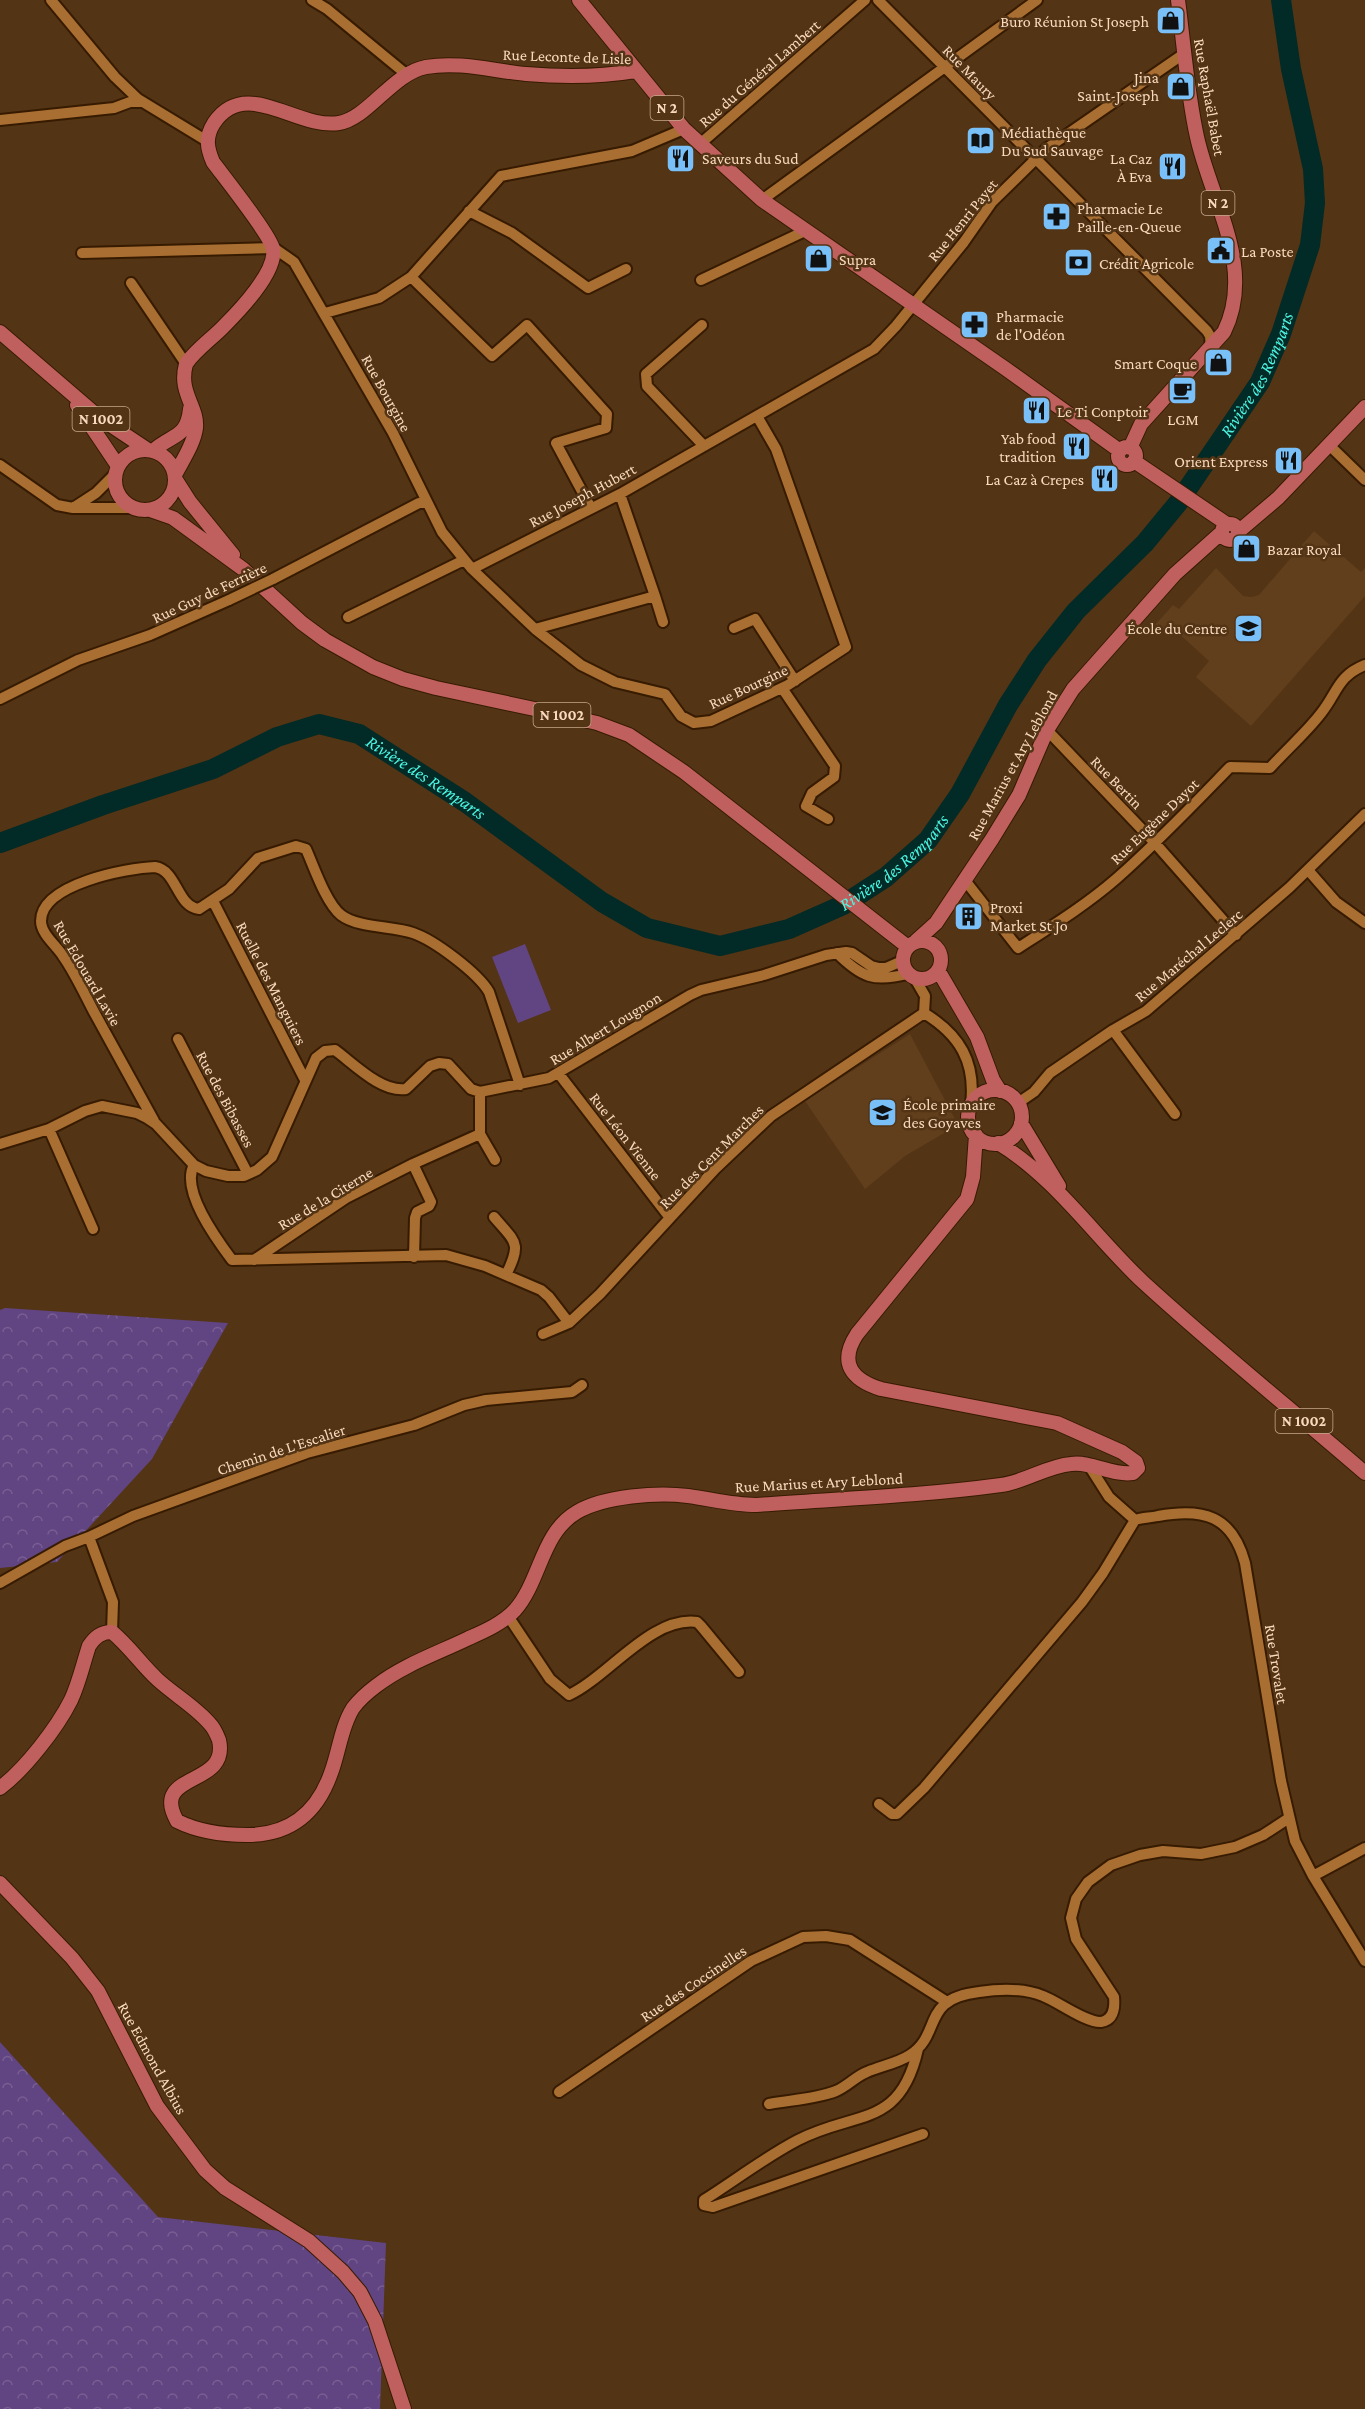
<svg xmlns="http://www.w3.org/2000/svg" width="1365" height="2409" viewBox="0 0 1365 2409" font-family="'Crimson Pro',serif">
<style>
.built{fill:#613f1c}
.forest{fill:url(#forest-crowns)}
.park{fill:#614482}
.lines{fill:none;stroke-linecap:round;stroke-linejoin:round}
.river{stroke:#022a26;stroke-width:20}
.minor-casing{stroke:#371b00;stroke-width:14}
.major-casing{stroke:#371b00;stroke-width:16}
.minor{stroke:#a86e32;stroke-width:10}
.major{stroke:#bf605e;stroke-width:14}
.minor-bridge-casing{stroke:#371b00;stroke-width:14;stroke-linecap:butt}
.minor-bridge{stroke:#a86e32;stroke-width:10}
.labels{text-anchor:middle;stroke-width:5;stroke-linejoin:round;paint-order:stroke}
.shield{fill:#533415;stroke:#c8a88b;stroke-width:1.5}
.shield-label{font-size:15px;font-weight:bold;fill:#fadabd}
.poi-label{font-size:16px;fill:#fadabd;stroke:#533415;text-anchor:start}
.street-label{font-size:16px;fill:#fadabd;stroke:#533415}
.water-label{font-size:18px;font-style:italic;fill:#4cf5e2;stroke:#533415}
</style>
<defs>
<pattern id="forest-crowns" width="20" height="18" patternUnits="userSpaceOnUse" patternTransform="scale(1.5)"><rect width="20" height="18" fill="#614482"/><path d="M2 6a3 3 0 1 1 6 0M12 15a3 3 0 1 1 6 0" fill="none" stroke="#795e92"/></pattern>
</defs>
<rect width="100%" height="100%" fill="#533415"/>
<path class="built" d="M1314,531L1361,572L1365,568V596L1251,726L1196,677L1209,661L1176,631L1169,637L1155,625L1173,605L1179,609L1216,568L1243,596L1252,597L1259,595Z
M910,1034L958,1125L905,1156L865,1189L805,1101Z"/>
<path class="forest" d="M5,1308L228,1323L152,1459L57,1562L0,1568V1310Z
M0,2042L158,2217L386,2243L380,2409H0Z"/>
<path class="park" d="M525,944L551,1010L518,1023L492,957Z"/>
<g class="lines">
<path class="river" id="s1" d="M0,843L103,805L213,769L277,737L319,724L359,734L465,802L602,902L647,928L720,946L789,929L843,905L886,877L928,840L960,794L1008,705L1037,660L1076,611L1145,543L1178,503L1260,382L1281,334L1310,245L1315,203L1313,169L1291,69L1281,0"/>
<defs>
<path id="minor" d="M51,0L115,77L138,99L207,141
M312,0L327,9L406,74
M878,0L1207,331L1210,336L1211,348
M0,120L114,108L130,102H143
M700,144L865,0
M762,200L1037,0
M469,211L512,233L588,288L626,269
M82,253L274,248L294,262L393,433L442,532L472,569L535,629L581,665L615,682L665,694L681,716L694,723L711,721L788,685L846,647L776,449L757,416
M411,277L492,356L527,325L607,414L606,428L556,443L591,508
M701,280L805,231
M131,283L186,364
M325,313L379,298L411,277L501,176L632,151L684,129
M702,325L646,374L647,386L704,446
M1329,445L1365,480
M0,465L57,505L73,508H132
M73,508L96,493L116,473
M472,569L620,494L874,349L896,326L964,242L992,202L1046,149L1185,53
M273,579L419,503H426
M655,596L663,622
M348,617L464,560
M734,628L755,619L795,681
M535,629L655,596L620,494
M782,688L835,766L834,777L812,793L806,806L828,819
M0,699L78,660L150,635L229,600
M1047,730L1155,843L1236,935
M1308,870L1336,902L1365,923
M964,879L1018,948C1052,926 1086,905 1116,879C1156,844 1193,805 1230,767L1270,768C1287,749 1307,732 1322,712C1338,691 1338,676 1365,665
M213,901L305,1080
M837,953C862,978 874,982 908,974
M914,977L925,996L924,1013
M924,1013C960,1035 976,1062 971,1105
M1113,1030L1175,1114
M178,1039L248,1174
M559,1074L670,1218
M480,1092V1134L495,1160
M1018,1103L1034,1092L1050,1073L1113,1030L1146,1011L1289,888L1365,814
M154,1121C134,1085 114,1048 94,1012C84,993 75,973 63,956C56,945 41,934 41,921C41,884 127,868 155,867C177,870 177,907 199,909L229,889L258,858L296,846L306,849C314,867 326,903 341,915C358,928 393,926 413,933C434,940 478,973 489,992L520,1085
M49,1129L93,1229
M0,1144L49,1129L85,1111L102,1106L137,1113L147,1118L156,1124L194,1165L206,1171L228,1176H244L257,1170L272,1157L316,1058L325,1051L335,1050C354,1064 382,1093 406,1089L430,1066L439,1063L448,1064L471,1089L480,1092L549,1078L690,995L701,990L764,975L826,955L846,952L852,953L871,966L879,968H886L902,961
M413,1164L480,1134
M194,1165C180,1190 217,1240 232,1260L446,1255L485,1266L541,1290L549,1297L569,1323
M494,1217C516,1243 522,1242 506,1275
M254,1260L346,1198L413,1164L431,1202L429,1206L417,1212L415,1218L414,1257
M543,1334L569,1323L600,1294L715,1169L771,1116L924,1013
M1088,1464L1109,1497L1135,1520C1143,1517 1150,1518 1158,1516C1203,1508 1232,1515 1245,1563L1281,1781L1295,1841L1313,1876L1365,1961
M0,1583L65,1546L89,1537
M508,1616L550,1679L569,1695C608,1677 651,1616 697,1622L701,1626L739,1672
M112,1632L113,1602L89,1537L133,1516L307,1453L414,1425L464,1405L486,1400L572,1392L582,1385
M879,1804L892,1814H897L924,1788L1082,1602L1103,1573L1135,1520
M1313,1876L1365,1848
M918,2049C900,2129 856,2110 798,2140C767,2156 734,2181 704,2200V2205L713,2207L923,2134
M559,2092L751,1961L803,1937L826,1936L850,1940L947,2002
M769,2104C790,2100 816,2099 836,2091C848,2086 856,2076 867,2072C881,2066 898,2063 910,2055C943,2033 920,1999 979,1992C999,1989 1024,1988 1043,1996C1057,2001 1086,2023 1101,2022C1114,2020 1115,2007 1114,1997L1076,1939L1071,1918L1076,1899L1088,1882L1111,1865L1140,1855L1163,1851L1201,1854L1235,1847L1263,1835L1289,1818"/>
<path id="major" d="M579,0L684,129L762,200L1006,369L1120,451
M0,332L100,418L148,450
M77,405L118,466
M1118 456a9 9 0 1 1 18 0a9 9 0 1 1-18 0Z
M1130,448L1141,424L1224,332C1256,267 1211,201 1197,137C1187,92 1184,45 1178,0
M115 480a30 30 0 1 1 60 0a30 30 0 1 1-60 0Z
M153,451C171,434 187,439 190,409
M1134,461L1227,524
M175,475C182,461 194,444 196,428C198,406 178,393 186,364C195,350 213,338 225,325C240,310 277,271 273,249C271,236 224,177 213,162C207,148 205,137 214,123C246,76 297,130 339,123C367,119 393,73 426,67C459,61 493,71 526,74C561,77 600,77 635,71
M176,480L190,502L233,555
M150,510L173,518L243,569L302,623L325,640L373,667L403,679L436,688L558,714L597,723L629,735L684,772L908,947
M1222 532a8 8 0 1 1 16 0a8 8 0 1 1-16 0Z
M1238,532L1278,498L1365,407
M903 960a19 19 0 1 1 38 0a19 19 0 1 1-38 0Z
M916,941L936,923L992,839L1019,795L1047,730L1073,689L1175,574L1222,532
M938,970L977,1037L993,1080L1000,1091
M968 1117a27 27 0 1 1 54 0a27 27 0 1 1-54 0Z
M1021,1123L1059,1186
M998,1143C1054,1176 1096,1238 1143,1282C1215,1348 1291,1409 1365,1473
M0,1788C25,1769 57,1728 71,1700C79,1683 83,1664 89,1646C95,1637 101,1632 112,1632C129,1646 141,1664 157,1679C173,1694 196,1707 210,1724C214,1728 217,1735 219,1740C230,1788 149,1771 177,1821C197,1831 224,1835 247,1835C290,1835 317,1813 331,1773C339,1752 341,1727 353,1708C359,1700 368,1692 376,1686C403,1665 438,1653 469,1638C485,1631 503,1623 515,1610C541,1580 541,1533 577,1512C604,1496 658,1492 688,1496C711,1499 732,1505 756,1505C837,1499 920,1496 1001,1485C1025,1482 1047,1466 1071,1464C1092,1461 1112,1476 1133,1473L1138,1468L1136,1462L1122,1452L1057,1423L881,1389C852,1380 838,1363 857,1334L967,1199L973,1177L976,1135
M0,1883L72,1958L98,1991L157,2106L205,2170L225,2188L309,2241L343,2272L360,2292L375,2321L404,2409"/>
</defs>
<use href="#minor" class="minor-casing"/>
<use href="#major" class="major-casing"/>
<use href="#minor" class="minor"/>
<use href="#major" class="major"/>
<defs>
<path id="minor-bridge" d="M229,600L273,579"/>
</defs>
<use href="#minor-bridge" class="minor-bridge-casing"/>
<use href="#minor-bridge" class="minor-bridge"/>
</g>
<defs>
<symbol id="shop-square" viewBox="-11 -11 22 22"><rect x="-9" y="-9" width="18" height="18" rx="4" fill="#79bff8" stroke="#533415"/><path d="M-5-2.5h2.3a2.7 3.5 0 0 1 5.4 0H5L5.5 6h-11ZM-1.5-2.5h3a1.5 2.3 0 0 0-3 0Z" fill="#111"/></symbol>
<symbol id="library-square" viewBox="-11 -11 22 22"><rect x="-9" y="-9" width="18" height="18" rx="4" fill="#79bff8" stroke="#533415"/><path d="M-6-4Q-3-5.5-.7-3.5V5Q-3 3-6 4ZM6-4Q3-5.5 .7-3.5V5Q3 3 6 4Z" fill="#111"/></symbol>
<symbol id="restaurant-square" viewBox="-11 -11 22 22"><rect x="-9" y="-9" width="18" height="18" rx="4" fill="#79bff8" stroke="#533415"/><path d="M-5-6h1v4h1v-4h1v4h1v-4h1v5L-1.5 .5V6h-2V.5L-5-1ZM5-6V6H3V1.5H1.5Q1.5-4 5-6Z" fill="#111"/></symbol>
<symbol id="pharmacy-square" viewBox="-11 -11 22 22"><rect x="-9" y="-9" width="18" height="18" rx="4" fill="#79bff8" stroke="#533415"/><path d="M-2-6h4v4h4v4h-4v4h-4v-4h-4v-4h4Z" fill="#111"/></symbol>
<symbol id="civic-square" viewBox="-11 -11 22 22"><rect x="-9" y="-9" width="18" height="18" rx="4" fill="#79bff8" stroke="#533415"/><path d="M-.6-6.5H3V-4.5H.6V-3L4-1V1h2V6H-6V1h2V-1L-.6-3ZM-1.2 2.5V6h2.4V2.5Z" fill="#111"/></symbol>
<symbol id="bank-square" viewBox="-11 -11 22 22"><rect x="-9" y="-9" width="18" height="18" rx="4" fill="#79bff8" stroke="#533415"/><path d="M-6-4H6V4H-6ZM0-2.3a2.3 2.3 0 1 0 0 4.6a2.3 2.3 0 1 0 0-4.6Z" fill="#111"/></symbol>
<symbol id="cafe-square" viewBox="-11 -11 22 22"><rect x="-9" y="-9" width="18" height="18" rx="4" fill="#79bff8" stroke="#533415"/><path d="M-5.5-4.5H6V0H3Q3 3.5 0 3.5H-2.5Q-5.5 3.5-5.5 0ZM3-3.2v2h1.7v-2ZM-6 4.5H4V6H-6Z" fill="#111"/></symbol>
<symbol id="school-square" viewBox="-11 -11 22 22"><rect x="-9" y="-9" width="18" height="18" rx="4" fill="#79bff8" stroke="#533415"/><path d="M0-5L7-2L0 1L-7-2ZM-4 1L0 2.5L4 1V4Q0 6-4 4Z" fill="#111"/></symbol>
<symbol id="building-square" viewBox="-11 -11 22 22"><rect x="-9" y="-9" width="18" height="18" rx="4" fill="#79bff8" stroke="#533415"/><path d="M-4-6H4V6H1V3H-1V6H-4ZM-2.5-4.3h1.7v1.8h-1.7ZM.8-4.3h1.7v1.8H.8ZM-2.5-1h1.7V.8h-1.7ZM.8-1h1.7V.8H.8Z" fill="#111"/></symbol>
</defs>
<g fill-rule="evenodd">
<use href="#shop-square" x="1154" y="4" width="33" height="33"/>
<use href="#shop-square" x="1164" y="70" width="33" height="33"/>
<use href="#library-square" x="964" y="124" width="33" height="33"/>
<use href="#restaurant-square" x="664" y="142" width="33" height="33"/>
<use href="#restaurant-square" x="1156" y="150" width="33" height="33"/>
<use href="#pharmacy-square" x="1040" y="200" width="33" height="33"/>
<use href="#civic-square" x="1204" y="234" width="33" height="33"/>
<use href="#shop-square" x="802" y="242" width="33" height="33"/>
<use href="#bank-square" x="1062" y="246" width="33" height="33"/>
<use href="#pharmacy-square" x="958" y="308" width="33" height="33"/>
<use href="#shop-square" x="1202" y="346" width="33" height="33"/>
<use href="#cafe-square" x="1166" y="374" width="33" height="33"/>
<use href="#restaurant-square" x="1020" y="394" width="33" height="33"/>
<use href="#restaurant-square" x="1060" y="430" width="33" height="33"/>
<use href="#restaurant-square" x="1272" y="444" width="33" height="33"/>
<use href="#restaurant-square" x="1088" y="462" width="33" height="33"/>
<use href="#shop-square" x="1230" y="532" width="33" height="33"/>
<use href="#school-square" x="1232" y="612" width="33" height="33"/>
<use href="#building-square" x="952" y="900" width="33" height="33"/>
<use href="#school-square" x="866" y="1096" width="33" height="33"/>
</g>
<g class="labels">
<g class="shield">
<rect x="650.5" y="96" width="33" height="24" rx="4.5"/>
<rect x="1201.5" y="191" width="33" height="24" rx="4.5"/>
<rect x="72.5" y="407" width="57" height="24" rx="4.5"/>
<rect x="533.5" y="703" width="57" height="24" rx="4.5"/>
<rect x="1275.5" y="1409" width="57" height="24" rx="4.5"/>
</g>
<g class="shield-label">
<text x="667" y="113">N 2</text>
<text x="1218" y="208">N 2</text>
<text x="101" y="424">N 1002</text>
<text x="562" y="720">N 1002</text>
<text x="1304" y="1426">N 1002</text>
</g>
<g class="poi-label">
<text x="1149" y="27" text-anchor="end">Buro Réunion St Joseph</text>
<text x="1159" y="83" text-anchor="end">Jina<tspan x="1159" dy="18">Saint-Joseph</tspan></text>
<text x="1001" y="138">Médiathèque<tspan x="1001" dy="18">Du Sud Sauvage</tspan></text>
<text x="702" y="164">Saveurs du Sud</text>
<text x="1152" y="164" text-anchor="end">La Caz<tspan x="1152" dy="18">À Eva</tspan></text>
<text x="1077" y="214">Pharmacie Le<tspan x="1077" dy="18">Paille-en-Queue</tspan></text>
<text x="1241" y="257">La Poste</text>
<text x="839" y="265">Supra</text>
<text x="1099" y="269">Crédit Agricole</text>
<text x="996" y="322">Pharmacie<tspan x="996" dy="18">de l'Odéon</tspan></text>
<text x="1197" y="369" text-anchor="end">Smart Coque</text>
<text x="1057" y="417">Le Ti Conptoir</text>
<text x="1183" y="425" text-anchor="middle">LGM</text>
<text x="1056" y="444" text-anchor="end">Yab food<tspan x="1056" dy="18">tradition</tspan></text>
<text x="1268" y="467" text-anchor="end">Orient Express</text>
<text x="1084" y="485" text-anchor="end">La Caz à Crepes</text>
<text x="1267" y="555">Bazar Royal</text>
<text x="1227" y="634" text-anchor="end">École du Centre</text>
<text x="990" y="913">Proxi<tspan x="990" dy="18">Market St Jo</tspan></text>
<text x="903" y="1110">École primaire<tspan x="903" dy="18">des Goyaves</tspan></text>
</g>
<g class="street-label">
<text transform="translate(567 56) rotate(2)" y="6">Rue Leconte de Lisle</text>
<text transform="translate(970 72) rotate(46)" y="6">Rue Maury</text>
<text transform="translate(759 73) rotate(-41)" y="6">Rue du Général Lambert</text>
<text transform="translate(1210 97) rotate(80)" y="6">Rue Raphaël Babet</text>
<text transform="translate(962 220) rotate(-51)" y="6">Rue Henri Payet</text>
<text transform="translate(387 393) rotate(61)" y="6">Rue Bourgine</text>
<text transform="translate(582 495) rotate(-28)" y="6">Rue Joseph Hubert</text>
<text transform="translate(209 592) rotate(-25)" y="6">Rue Guy de Ferrière</text>
<text transform="translate(748 686) rotate(-25)" y="6">Rue Bourgine</text>
<text transform="translate(1012 765) rotate(-61)" y="6">Rue Marius et Ary Leblond</text>
<text transform="translate(1117 782) rotate(46)" y="6">Rue Bertin</text>
<text transform="translate(1154 821) rotate(-44)" y="6">Rue Eugène Dayot</text>
<text transform="translate(1188 955) rotate(-40)" y="6">Rue Maréchal Leclerc</text>
<text transform="translate(88 973) rotate(60)" y="6">Rue Edouard Lavie</text>
<text transform="translate(272 983) rotate(63)" y="6">Ruelle des Manguiers</text>
<text transform="translate(605 1028) rotate(-31)" y="6">Rue Albert Lougnon</text>
<text transform="translate(226 1099) rotate(62)" y="6">Rue des Bibasses</text>
<text transform="translate(626 1136) rotate(52)" y="6">Rue Léon Vienne</text>
<text transform="translate(711 1156) rotate(-45)" y="6">Rue des Cent Marches</text>
<text transform="translate(325 1198) rotate(-31)" y="6">Rue de la Citerne</text>
<text transform="translate(281 1449) rotate(-18)" y="6">Chemin de L'Escalier</text>
<text transform="translate(819 1482) rotate(-3)" y="6">Rue Marius et Ary Leblond</text>
<text transform="translate(1277 1664) rotate(81)" y="6">Rue Trovalet</text>
<text transform="translate(693 1983) rotate(-34)" y="6">Rue des Coccinelles</text>
<text transform="translate(153 2058) rotate(61)" y="6">Rue Edmond Albius</text>
</g>
<g class="water-label">
<text dy="6" stroke="none"><textPath href="#s1" startOffset="1616">Rivière des Remparts</textPath></text>
<text dy="6" stroke="none"><textPath href="#s1" startOffset="462">Rivière des Remparts</textPath></text>
<text dy="6" stroke="none"><textPath href="#s1" startOffset="1002">Rivière des Remparts</textPath></text>
</g>
</g>
</svg>
